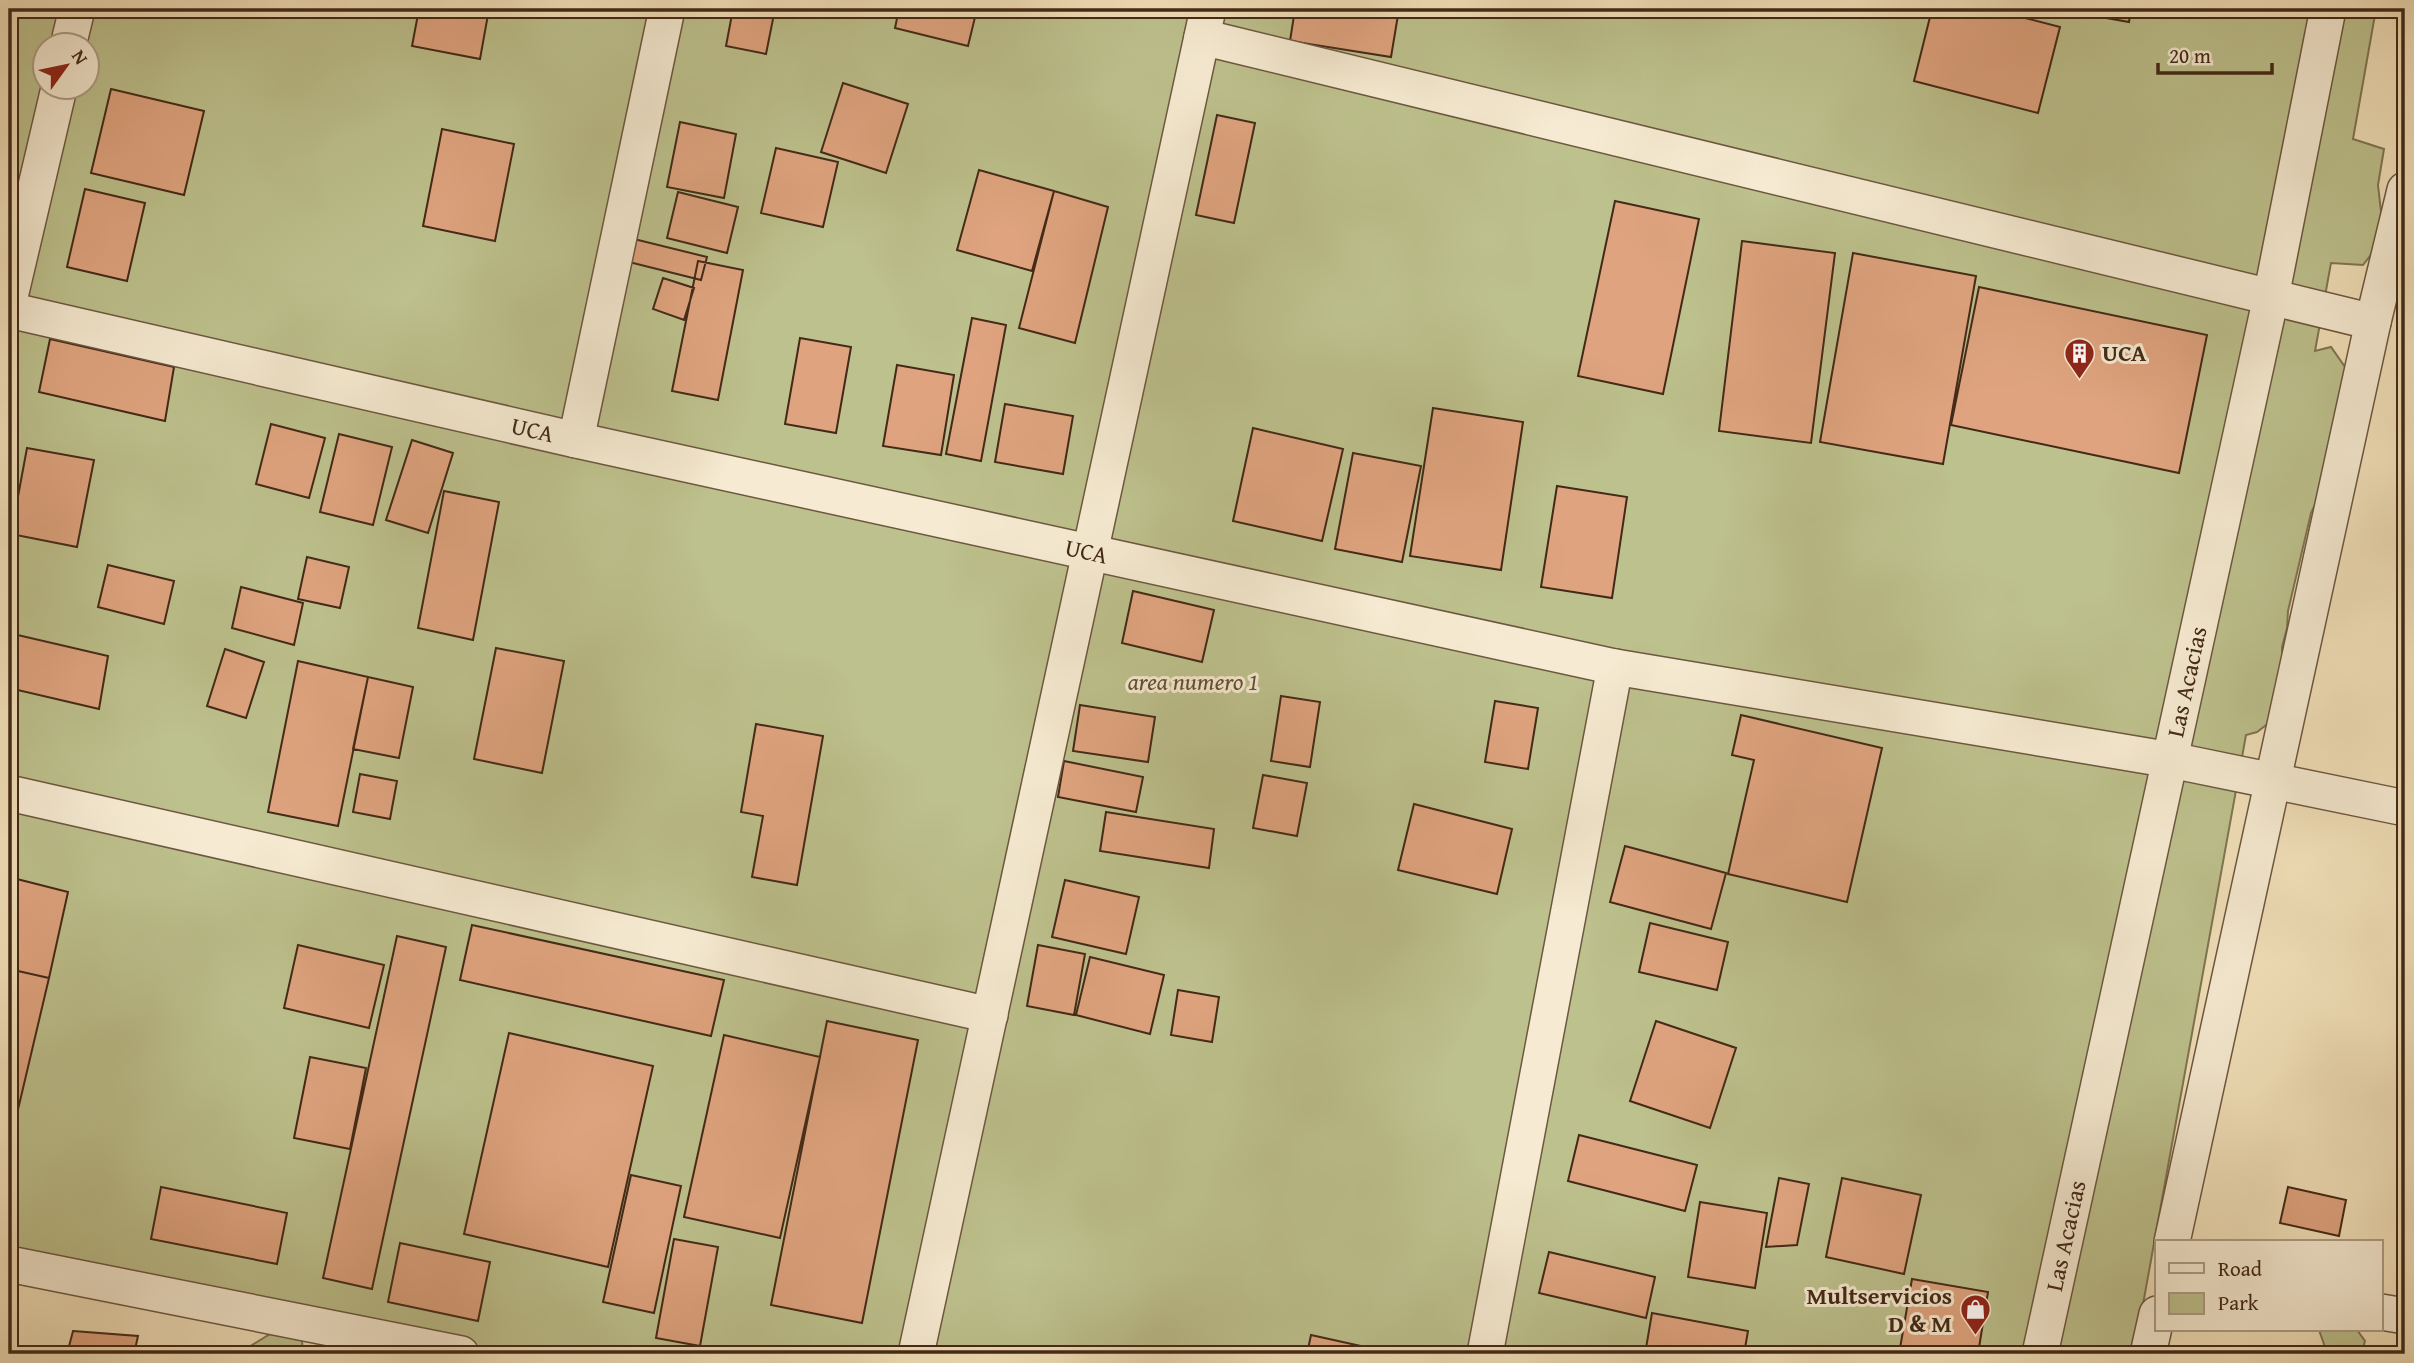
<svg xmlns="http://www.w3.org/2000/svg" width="2414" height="1363" viewBox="0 0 2414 1363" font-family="'Gentium Book Plus',serif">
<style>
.green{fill:#bdc18d;stroke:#807552;stroke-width:2;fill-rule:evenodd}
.building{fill:#dfa47f;stroke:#432917;stroke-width:2}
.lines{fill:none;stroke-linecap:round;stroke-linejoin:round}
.minor-casing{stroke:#6e5740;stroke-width:38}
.minor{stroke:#f6ebd2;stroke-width:35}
.labels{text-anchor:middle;stroke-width:6;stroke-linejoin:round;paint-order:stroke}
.poi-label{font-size:24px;font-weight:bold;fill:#432917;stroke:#f6ebd2;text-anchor:start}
.street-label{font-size:24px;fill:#432917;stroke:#f6ebd2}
.park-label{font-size:24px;font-style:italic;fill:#624f34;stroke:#f6ebd2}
</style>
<rect width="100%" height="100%" fill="#f1e0b9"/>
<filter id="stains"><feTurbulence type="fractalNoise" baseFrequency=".00286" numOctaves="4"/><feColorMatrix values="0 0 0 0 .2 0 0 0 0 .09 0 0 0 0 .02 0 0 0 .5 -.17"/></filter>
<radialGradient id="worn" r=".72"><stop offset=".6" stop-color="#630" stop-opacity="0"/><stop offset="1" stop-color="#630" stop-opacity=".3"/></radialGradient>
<path class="green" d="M9,9H2376L2353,139L2384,149L2378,185L2384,238L2363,265L2331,263L2315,351L2331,347L2345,367L2349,384L2326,482L2311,513L2288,611L2287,628L2282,647L2283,712L2257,732L2246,735L2134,1354H501L9,1246ZM46,46H88V88H46Z
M2319,1330H2357L2365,1341L2361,1354H2331L2325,1347Z
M270,1334L302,1340L303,1354H257L249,1347Z"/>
<path class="building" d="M419,9H489L480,59L412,46Z
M733,9H775L766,54L726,46Z
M899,9H977L968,46L895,28Z
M1295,9H1399L1391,57L1290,41Z
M1932,9H1990L2060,27L2038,113L1914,81Z
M2068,9H2131L2129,22L2067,11Z
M843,83L908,104L886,173L821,152Z
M111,89L204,111L184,195L91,173Z
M1217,115L1255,123L1234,223L1196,215Z
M680,122L736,134L724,198L667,187Z
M442,129L514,144L495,241L423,226Z
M776,148L838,162L823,227L761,213Z
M979,170L1054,191L1032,271L957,250Z
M85,189L145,203L127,281L67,267Z
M1054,191L1108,207L1075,343L1019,328Z
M678,192L738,207L727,253L667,238Z
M1615,201L1699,219L1663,394L1578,376Z
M634,239L707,257L701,280L629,262Z
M1742,241L1835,253L1811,443L1719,431Z
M1853,253L1976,276L1943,464L1820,442Z
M698,261L743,270L718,400L672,391Z
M663,278L694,288L684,320L653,309Z
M1979,287L2207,335L2179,473L1951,425Z
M972,318L1006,325L981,461L946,454Z
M800,338L851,347L836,433L785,424Z
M50,339L174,367L165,421L39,392Z
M897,365L954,375L941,455L883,446Z
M1005,404L1073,416L1063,474L995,462Z
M1433,408L1523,422L1501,570L1410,556Z
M271,424L325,438L309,498L256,484Z
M1253,428L1343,449L1322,541L1233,521Z
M339,434L392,447L373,525L320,512Z
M412,440L453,453L428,533L386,520Z
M27,448L94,460L77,547L11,534Z
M1353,453L1421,466L1402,562L1335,549Z
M1557,486L1627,497L1612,598L1541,587Z
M444,491L499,502L473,640L418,628Z
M307,557L349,567L340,608L298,599Z
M108,565L174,581L164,624L98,607Z
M241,587L303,603L294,645L232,628Z
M1133,591L1214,610L1202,662L1122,643Z
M9,633L108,656L99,709L9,688Z
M496,648L564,661L542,773L474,759Z
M225,649L264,662L246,718L207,706Z
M298,661L368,677L338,826L268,812Z
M368,677L413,687L399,758L353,749Z
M1281,696L1320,702L1310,767L1271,761Z
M1495,701L1538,708L1528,769L1485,762Z
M1080,705L1155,717L1148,762L1073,751Z
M1741,715L1882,748L1847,902L1728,874L1754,760L1732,755Z
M756,724L823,736L797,885L752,877L763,816L741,812Z
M1064,761L1143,777L1136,812L1058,797Z
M360,774L397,781L390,819L353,812Z
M1263,775L1307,783L1297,836L1253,828Z
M1414,804L1512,829L1497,894L1398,870Z
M1106,812L1214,829L1209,868L1100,851Z
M1625,846L1726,873L1711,929L1610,902Z
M9,877L68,892L49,978L9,969Z
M1065,880L1139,897L1126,954L1052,937Z
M1650,923L1728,942L1717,990L1639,972Z
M472,925L724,980L711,1036L460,980Z
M397,936L446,947L372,1289L323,1278Z
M298,945L384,965L369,1028L284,1008Z
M1038,945L1085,954L1074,1015L1027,1006Z
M1090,957L1164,975L1150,1034L1076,1015Z
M9,969L49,978L12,1135L9,1134Z
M1178,990L1219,997L1212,1042L1171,1035Z
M827,1021L918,1040L862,1323L771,1305Z
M1656,1021L1736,1048L1710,1128L1630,1101Z
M509,1033L653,1066L608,1267L464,1234Z
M724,1035L820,1057L780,1238L684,1217Z
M310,1057L366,1068L350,1149L294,1138Z
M1579,1135L1697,1165L1685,1211L1568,1181Z
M631,1175L681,1186L654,1313L603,1302Z
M1779,1178L1809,1184L1797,1245L1766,1247Z
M1842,1178L1921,1195L1904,1274L1826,1257Z
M161,1187L287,1213L277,1264L151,1239Z
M2288,1187L2346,1200L2339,1236L2280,1223Z
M1700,1202L1767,1213L1755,1288L1688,1277Z
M674,1239L718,1247L700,1346L656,1338Z
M400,1243L490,1262L478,1321L388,1302Z
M1549,1252L1655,1277L1646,1318L1539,1293Z
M1912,1279L1988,1292L1978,1354H1899Z
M1652,1313L1748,1331L1744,1354H1645Z
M73,1331L138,1336L134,1354H67Z
M1311,1335L1397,1354H1307Z
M203,1349L251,1354H202Z"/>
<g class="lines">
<defs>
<g id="minor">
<path d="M1202,37L2373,322"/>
<path d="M68,46L77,9"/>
<path d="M9,301L59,88"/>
<path id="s1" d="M9,310L576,440L1615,667L2171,760L2405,808"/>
<path d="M576,440L667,9"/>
<path d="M9,793L990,1015"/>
<path d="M2172,1242L2373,322L2405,190"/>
<path d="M9,1264L461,1354"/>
<path d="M2381,1312L2405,1316"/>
<path d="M916,1354L1208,9"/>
<path d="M1485,1354L1615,667"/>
<path id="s2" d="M2040,1354L2271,297L2328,9"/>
<path d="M2148,1354L2157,1314"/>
</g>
</defs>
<use href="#minor" class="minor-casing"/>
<use href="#minor" class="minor"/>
</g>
<defs>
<symbol id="building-pin" viewBox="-11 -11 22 30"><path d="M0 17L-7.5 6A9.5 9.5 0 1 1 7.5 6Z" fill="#8f2418" stroke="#f6ebd2"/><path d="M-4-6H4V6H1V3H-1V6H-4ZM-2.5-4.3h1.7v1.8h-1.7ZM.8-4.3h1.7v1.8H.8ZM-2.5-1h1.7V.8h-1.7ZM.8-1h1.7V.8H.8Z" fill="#fff"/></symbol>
<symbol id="shop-pin" viewBox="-11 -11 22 30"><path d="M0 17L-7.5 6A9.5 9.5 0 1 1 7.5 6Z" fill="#8f2418" stroke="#f6ebd2"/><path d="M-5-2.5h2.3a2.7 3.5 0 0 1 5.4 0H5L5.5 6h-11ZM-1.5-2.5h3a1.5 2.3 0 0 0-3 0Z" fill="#fff"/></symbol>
</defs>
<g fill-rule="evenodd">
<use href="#building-pin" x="2062" y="336" width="35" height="47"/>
<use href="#shop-pin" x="1958" y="1292" width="35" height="47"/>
</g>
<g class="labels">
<g class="poi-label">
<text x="2102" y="361">UCA</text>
<text x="1952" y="1304" text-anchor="end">Multservicios<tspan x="1952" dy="28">D &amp; M</tspan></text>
</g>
<g class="street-label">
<text dy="8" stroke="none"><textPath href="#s1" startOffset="537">UCA</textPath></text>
<text dy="8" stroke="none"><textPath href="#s1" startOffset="1104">UCA</textPath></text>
<text dy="8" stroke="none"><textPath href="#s2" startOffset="688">Las Acacias</textPath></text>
<text dy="8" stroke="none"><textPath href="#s2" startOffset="121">Las Acacias</textPath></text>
</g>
<g class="park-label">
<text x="1193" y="690">area numero 1</text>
</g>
</g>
<rect width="2414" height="1363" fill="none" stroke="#f1e0b9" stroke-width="35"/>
<rect x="10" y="10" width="2393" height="1342" fill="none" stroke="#432917" stroke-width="3.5"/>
<rect x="18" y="18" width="2379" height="1328" fill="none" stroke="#432917" stroke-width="2"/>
<rect x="2155" y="1240" width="228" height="91" fill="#f6ebd2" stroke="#ae9d87" stroke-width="2"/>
<rect x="2169" y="1263" width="35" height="10" fill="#f6ebd2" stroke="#ae9d87" stroke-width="2"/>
<text x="2218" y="1276" font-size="21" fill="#432917">Road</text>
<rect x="2169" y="1293" width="35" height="21" fill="#bdc18d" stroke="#ae9d87" stroke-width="2"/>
<text x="2218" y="1310" font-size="21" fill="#432917">Park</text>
<g transform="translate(66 66) rotate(57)"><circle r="33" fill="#f6ebd2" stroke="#ae9d87" stroke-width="2"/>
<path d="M0-5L12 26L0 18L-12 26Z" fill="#8f2418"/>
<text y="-10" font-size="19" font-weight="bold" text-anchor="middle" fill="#432917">N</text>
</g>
<path d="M2158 63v10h114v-10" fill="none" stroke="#432917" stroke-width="3.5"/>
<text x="2169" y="63" font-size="21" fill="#432917" stroke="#f6ebd2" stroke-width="5" paint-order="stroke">20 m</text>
<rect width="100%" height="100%" filter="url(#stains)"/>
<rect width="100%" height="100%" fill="url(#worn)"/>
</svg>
